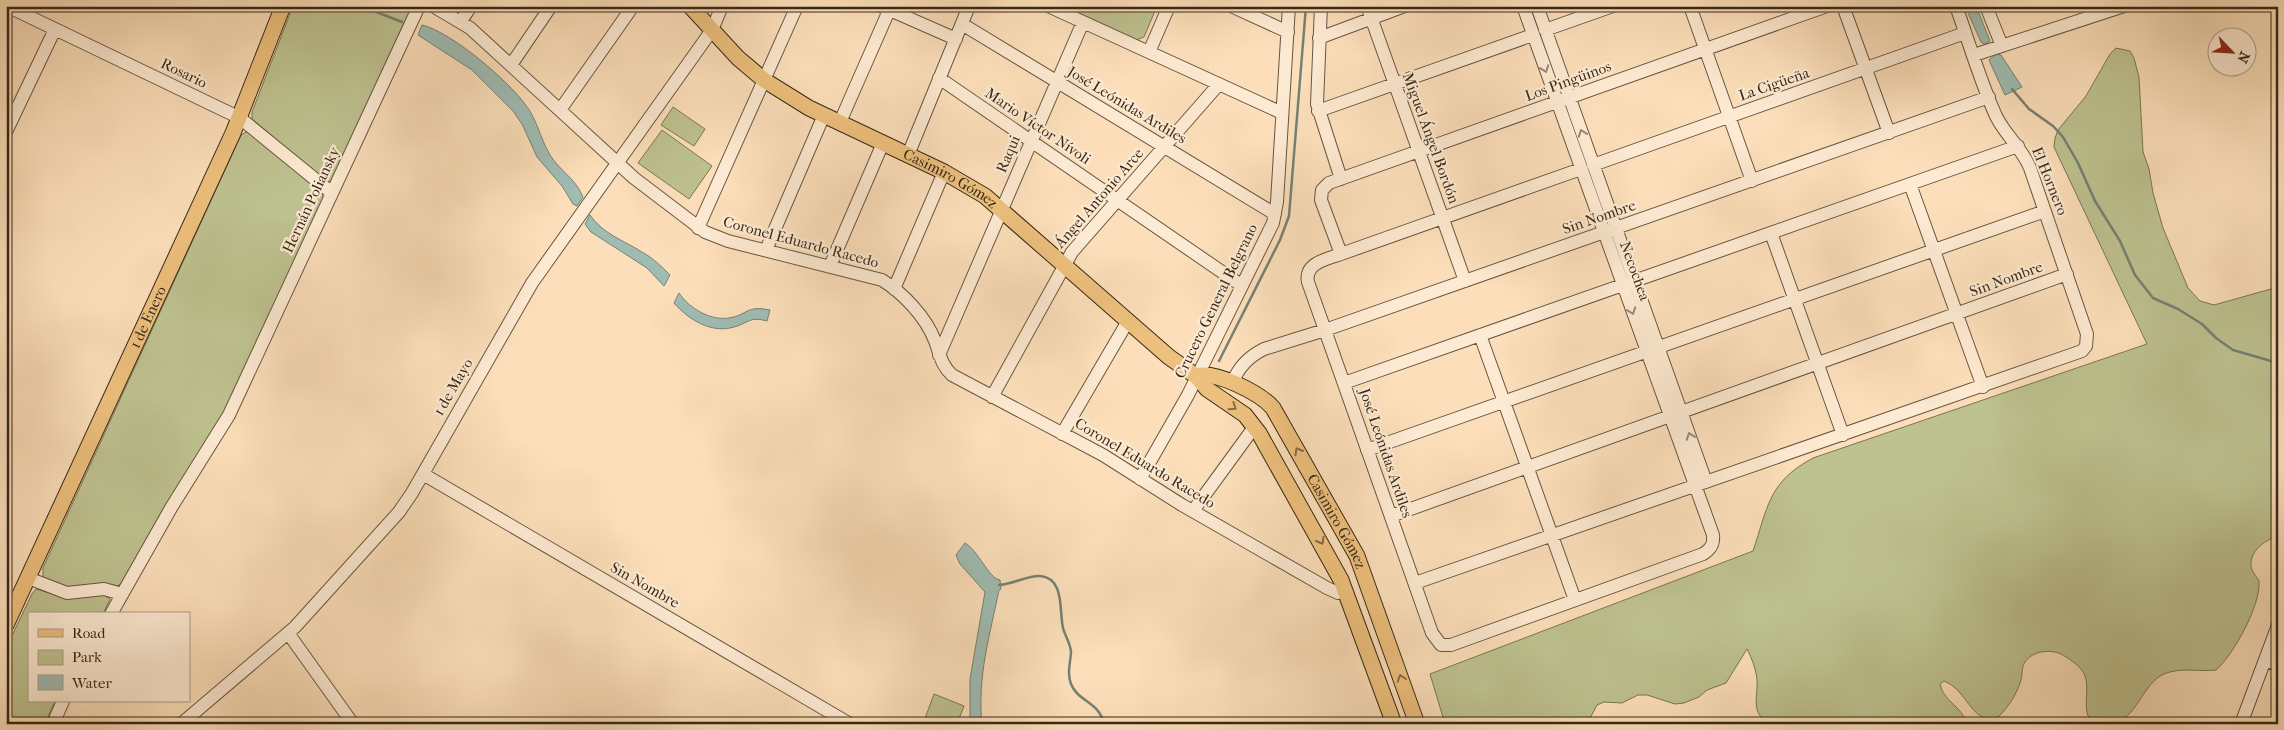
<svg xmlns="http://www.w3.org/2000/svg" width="2284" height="730" viewBox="0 0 2284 730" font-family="'IM FELL French Canon',serif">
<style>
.green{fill:#bec290;stroke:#7a7554}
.water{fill:#9fbcb3;stroke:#758175}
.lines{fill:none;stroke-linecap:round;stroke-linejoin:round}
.stream{stroke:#758175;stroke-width:2.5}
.minor-casing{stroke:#685640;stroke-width:14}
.major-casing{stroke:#362818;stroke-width:17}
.minor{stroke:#fdead2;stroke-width:12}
.major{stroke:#eec07d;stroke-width:15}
.oneway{stroke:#9a8975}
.oneway2{stroke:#896c45}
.labels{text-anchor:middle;stroke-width:4.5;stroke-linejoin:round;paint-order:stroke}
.street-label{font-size:15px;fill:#362818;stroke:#fdead2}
</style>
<rect width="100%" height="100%" fill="#fcdfba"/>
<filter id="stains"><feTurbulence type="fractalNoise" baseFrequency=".004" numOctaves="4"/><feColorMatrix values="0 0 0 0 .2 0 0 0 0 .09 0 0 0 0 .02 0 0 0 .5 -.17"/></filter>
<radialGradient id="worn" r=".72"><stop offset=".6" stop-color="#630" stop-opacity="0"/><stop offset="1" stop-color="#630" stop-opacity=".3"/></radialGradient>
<path class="green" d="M293,6H412L332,180L328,182L252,119V112Z
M1063,6H1157L1144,37L1136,40Z
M2116,48L2130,51L2134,58L2139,77L2143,152L2149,169L2153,193L2163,228L2188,288L2200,301L2214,305L2278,287V536C2267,539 2251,550 2251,563C2250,570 2256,576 2259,581C2261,605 2234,654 2216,670C2198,672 2180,667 2164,674C2142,684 2137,719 2112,724C2073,730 2092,694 2085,676C2082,667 2071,660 2063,655C2052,649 2033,650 2025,662C2021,668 2023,673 2021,680C2017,694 2006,712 1994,720C1970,720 1967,690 1944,681L1940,684C1943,701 1962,706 1967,724H1769C1750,712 1758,698 1757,680C1756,669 1752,659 1747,649L1726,683L1707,690L1699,697L1684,703L1675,704L1647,695H1638L1622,703L1604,702L1597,705L1587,724H1445L1430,674L1753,551C1768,507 1768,482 1813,458L2147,344L2054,147L2055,138L2058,130L2086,96L2110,54Z
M673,107L705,129L694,146L661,125Z
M662,130L712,166L689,199L638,163Z
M246,132L253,134L321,192L324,199L222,416L166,504L122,582L118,586L107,584L70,588L43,577V568L241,135Z
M36,589L66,598L102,594L110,599L103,614H29V701H55L45,724H6V648L32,594Z
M934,694L964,706L957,724H923Z"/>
<path class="water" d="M1965,6H1976L1990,41L1984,44L1981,42Z
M422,25C452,32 516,86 531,113C539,127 542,142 550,155C560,171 576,179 583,197L577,206L573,204L562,186L537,157L522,124L513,111L472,70L418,35Z
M1996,54L2001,55L2022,87L2005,95L1989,60Z
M590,215C603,234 623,240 642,252C653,258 661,266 670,275L664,286L647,268L591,232L585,224Z
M679,293C689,308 710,321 729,318C748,315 746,305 770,310L767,321C749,316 749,323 734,327C711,334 688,319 674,303Z
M965,543C978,550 989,579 1000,580L1001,589L999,590C990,634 977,678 982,724H970V679L985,592L960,564L956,555Z"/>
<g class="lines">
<path class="stream" d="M361,6L402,22
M2012,89L2029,109L2053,126L2063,137L2078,163L2095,201L2120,241L2135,275L2153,298L2178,309L2202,324L2216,338L2233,350L2278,363
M1219,361L1280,240L1289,216L1306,6
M999,585C1013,584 1029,575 1040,576C1065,578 1059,611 1063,628C1065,636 1071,644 1071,653C1070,664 1067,674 1071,684C1078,702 1099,701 1104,724"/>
<defs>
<path id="minor" d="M7,6L240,118L332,193
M433,6L470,28L634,178L705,232L728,241L882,280C903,293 926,317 935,341C940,354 941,365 952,375L1103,455L1182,505L1327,588L1338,593L1346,591
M881,6L956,39
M1048,6L1282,113
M1231,6L1288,32
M1321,6L1317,104L1341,179
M1367,6L1465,281
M1523,6L1713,535C1714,544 1711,549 1703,554L1451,645H1441L1432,633L1308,282C1304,263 1327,259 1341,254L1581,169
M1537,6L1706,482
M1690,6L1752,181
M1843,6L1889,133
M1986,6L2002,46
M461,21L471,6
M962,24L1275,214
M1545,30L1613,6
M1319,38L1405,6
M1149,52L1169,6
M1974,55L2124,6
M511,65L551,6
M939,78L1241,285
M560,110L633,6
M1318,111L1533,35
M840,122L891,6
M6,132L55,29
M908,155L969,6
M1593,165L1965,33
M1910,184L1983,387
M698,228L797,6
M1771,233L1843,435
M766,250L824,115
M1341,254L1321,200L1322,190L1329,183L1827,6
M830,266L883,143
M894,289L944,172
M1480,335L1575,600
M939,355L1083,22
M1232,383C1239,367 1248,357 1264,349L1325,330L1989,97
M1344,383L2018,146
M992,397L1072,252L1219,84
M1062,434L1128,321
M1367,450L2045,211
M423,474L850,724
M1140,479L1188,395L1273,223L1277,202L1289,6
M1193,511L1255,426
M1391,516L2067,274
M28,578L67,593L104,589L122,594
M1415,583L2082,351L2086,346L2087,334L2030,168C2022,148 2005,135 1996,116C1980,81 1969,42 1956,6
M111,614L171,508L229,415L419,6
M288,633L353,724
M2265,660L2278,665
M53,724L63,701
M181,724L295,627L399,512L412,493L532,283L712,30L722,6
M2241,724L2278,625"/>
<g id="major">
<path id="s1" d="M690,6L738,58L764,80L809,108L944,172L985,196L1169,357L1196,376L1207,389L1245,415L1259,433L1341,580L1394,724"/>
<path id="s2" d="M1196,376C1215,370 1260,393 1273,408L1357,556L1417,724"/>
<path id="s3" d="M6,625L233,133L283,6"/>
</g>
</defs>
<use href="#minor" class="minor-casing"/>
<use href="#major" class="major-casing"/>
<use href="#minor" class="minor"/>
<use href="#major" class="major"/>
</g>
<defs><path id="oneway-chevron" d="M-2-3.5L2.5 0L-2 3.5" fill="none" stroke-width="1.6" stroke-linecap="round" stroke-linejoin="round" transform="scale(1.25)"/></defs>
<g class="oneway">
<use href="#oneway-chevron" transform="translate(1545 69) rotate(70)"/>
<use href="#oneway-chevron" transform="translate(1582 133) rotate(-110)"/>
<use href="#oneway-chevron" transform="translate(1632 311) rotate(70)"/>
<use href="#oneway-chevron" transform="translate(1690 436) rotate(-110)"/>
</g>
<g class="oneway2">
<use href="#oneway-chevron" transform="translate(1233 407) rotate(34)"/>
<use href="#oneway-chevron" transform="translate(1298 451) rotate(-120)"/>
<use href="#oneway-chevron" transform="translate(1321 541) rotate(60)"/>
<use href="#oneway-chevron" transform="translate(1401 678) rotate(-109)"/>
</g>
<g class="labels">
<g class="street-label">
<text transform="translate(184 73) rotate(26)" y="5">Rosario</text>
<text transform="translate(1568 81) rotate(-20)" y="5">Los Pingüinos</text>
<text transform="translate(1774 84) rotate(-19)" y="5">La Cigüeña</text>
<text transform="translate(1127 105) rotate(31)" y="5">José Leónidas Ardiles</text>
<text transform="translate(1038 126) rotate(34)" y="5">Mario Víctor Nívoli</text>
<text transform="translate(1431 138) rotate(70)" y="5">Miguel Ángel Bordón</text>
<text transform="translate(1008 154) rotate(-67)" y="5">Raqui</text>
<text dy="5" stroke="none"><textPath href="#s1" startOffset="316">Casimiro Gómez</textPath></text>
<text transform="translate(2050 181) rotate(68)" y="5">El Hornero</text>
<text transform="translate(1099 198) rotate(-49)" y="5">Ángel Antonio Arce</text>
<text transform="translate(311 200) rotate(-65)" y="5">Hernán Poliansky</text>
<text transform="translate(1599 217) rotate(-19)" y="5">Sin Nombre</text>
<text transform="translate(801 242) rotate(15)" y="5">Coronel Eduardo Racedo</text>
<text transform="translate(1635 271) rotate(70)" y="5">Necochea</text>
<text transform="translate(2006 279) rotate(-20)" y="5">Sin Nombre</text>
<text transform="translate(1216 301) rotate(-64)" y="5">Crucero General Belgrano</text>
<text dy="5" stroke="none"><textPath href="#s3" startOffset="339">1 de Enero</textPath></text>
<text transform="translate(453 387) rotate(-60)" y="5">1 de Mayo</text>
<text transform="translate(1386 453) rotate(71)" y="5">José Leónidas Ardiles</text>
<text transform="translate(1145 463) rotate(31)" y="5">Coronel Eduardo Racedo</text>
<text dy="5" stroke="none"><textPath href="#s2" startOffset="216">Casimiro Gómez</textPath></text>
<text transform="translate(645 585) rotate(30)" y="5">Sin Nombre</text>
</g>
</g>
<rect width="2284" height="730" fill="none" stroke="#fcdfba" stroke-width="25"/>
<rect x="8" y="8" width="2269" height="715" fill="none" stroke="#362818" stroke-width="2.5"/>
<rect x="12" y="12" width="2259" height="705" fill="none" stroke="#362818"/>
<rect x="28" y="612" width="162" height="90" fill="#fdead2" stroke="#ad9c88"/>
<rect x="38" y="629" width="25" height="8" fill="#eec07d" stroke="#ad9c88"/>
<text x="72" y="638" font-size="15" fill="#362818">Road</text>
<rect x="38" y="650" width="25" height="15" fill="#bec290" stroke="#ad9c88"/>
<text x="72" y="662" font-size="15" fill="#362818">Park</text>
<rect x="38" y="675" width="25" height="15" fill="#9fbcb3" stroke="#ad9c88"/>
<text x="72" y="688" font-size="15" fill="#362818">Water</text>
<g transform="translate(2232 52) rotate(115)"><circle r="24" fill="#fdead2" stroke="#ad9c88"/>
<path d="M0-4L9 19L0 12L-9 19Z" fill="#8f2418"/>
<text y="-8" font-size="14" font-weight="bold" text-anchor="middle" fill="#362818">N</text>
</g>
<rect width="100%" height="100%" filter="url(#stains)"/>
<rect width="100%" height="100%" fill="url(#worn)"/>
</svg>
